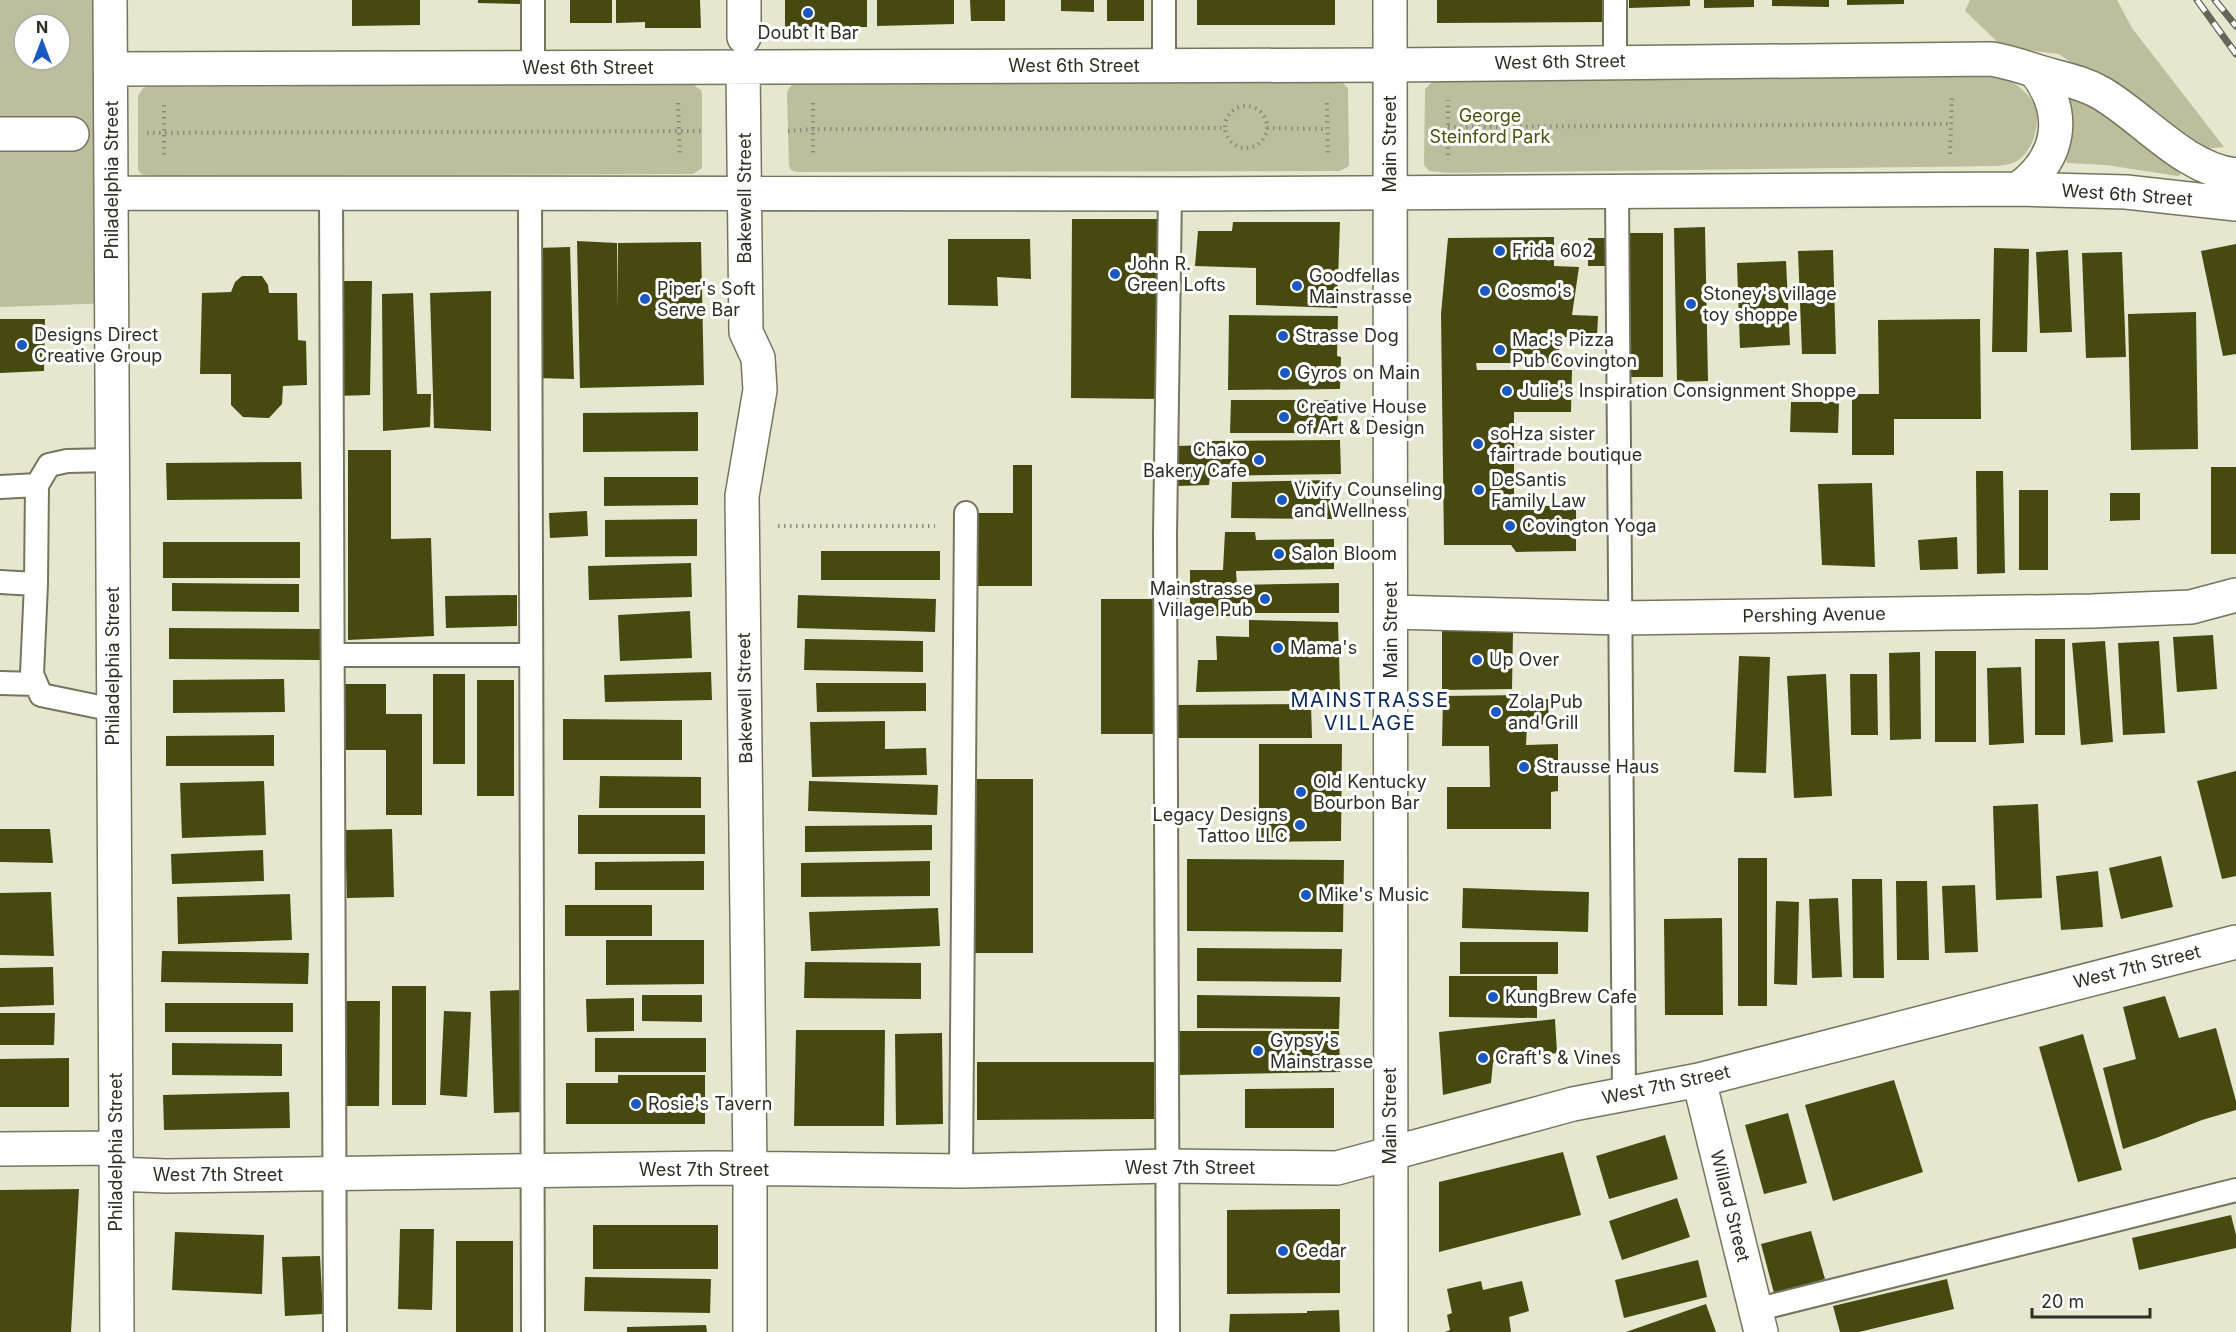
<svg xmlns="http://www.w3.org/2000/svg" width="2236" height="1332" viewBox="0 0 2236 1332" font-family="Inter,sans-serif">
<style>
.green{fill:#bcbe9d;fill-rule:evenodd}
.building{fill:#474911}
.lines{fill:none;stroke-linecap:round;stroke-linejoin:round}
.service-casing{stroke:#74765f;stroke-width:26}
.pedestrian-casing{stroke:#74765f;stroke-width:36}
.minor-casing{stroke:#74765f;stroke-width:36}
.secondary-casing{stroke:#74765f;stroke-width:36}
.path{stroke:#8a8b7a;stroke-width:4;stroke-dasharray:1.5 4.5;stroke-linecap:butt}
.service{stroke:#fff;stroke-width:22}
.pedestrian{stroke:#fff;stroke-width:33}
.minor{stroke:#fff;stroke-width:33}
.secondary{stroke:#fff;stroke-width:33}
.rail-casing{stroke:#656658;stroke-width:7}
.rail{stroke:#fff;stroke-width:4.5;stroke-dasharray:14;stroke-linecap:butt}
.poi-dot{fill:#1a58c4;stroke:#fff;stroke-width:2}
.labels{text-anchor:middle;stroke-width:6;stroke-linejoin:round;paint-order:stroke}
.poi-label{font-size:18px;fill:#2e2e25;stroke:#fff;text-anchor:start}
.street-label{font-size:18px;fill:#2e2e25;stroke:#fff}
.park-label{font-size:18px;fill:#4d4f0c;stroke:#fff}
.neighbourhood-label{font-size:20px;letter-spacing:1.5px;fill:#0b295d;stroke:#fff}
</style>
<rect width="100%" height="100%" fill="#e5e8ce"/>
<path class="green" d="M0,0H110L113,303L0,307ZM24,24H60V60H24Z
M1970,0H2117L2132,28L2224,147L2191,150L2059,54L2003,47L1965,11Z
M1952,77C1967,77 1999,75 2012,82C2021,87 2031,97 2035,106C2041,124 2033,151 2017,161C2012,164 2004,165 1999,166L1448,173L1429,171L1424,165L1425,89L1433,81Z
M1341,81L1348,88L1349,166L1340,171L797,172L791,170L789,165L787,93L789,88L797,82Z
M692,84L701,90L702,94V168L693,174L164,176L142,175L138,170V96L143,88L148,87Z
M2071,90L2181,170L2180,175L2178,176L2106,165L2067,163L2065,157C2074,132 2075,120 2069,94Z"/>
<path class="building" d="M352,0H420V25L352,26Z
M478,0H522V4L478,3Z
M570,0H612V23H570Z
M616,0H700L701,28H645V22L616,23Z
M785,0H867V27H785Z
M877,0H954V24L877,26Z
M970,0H1005V21H971Z
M1061,0H1094V12L1061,11Z
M1107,0H1144V21H1107Z
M1197,0H1335V25H1197Z
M1437,0H1604V22L1437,23Z
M1629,0H1690V6L1629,8Z
M1704,0H1754V7L1704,8Z
M1772,0H1829V7L1772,6Z
M1847,0H1904V4L1847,5Z
M1072,219H1158L1159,399L1071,398Z
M1233,222H1340L1337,308L1256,305V268L1195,266L1198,231H1232Z
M1705,227L1708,381L1677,382L1674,228Z
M1629,233H1663V377H1629Z
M1554,237V266L1579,267L1572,315L1598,316L1597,337H1559V363H1476L1477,370H1572L1571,412H1514V506H1576V551L1516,552L1511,545H1444L1441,314L1448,238Z
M1588,238H1609V266H1588Z
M948,239H1030L1031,279L997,277L998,306L948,305Z
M577,241L617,243L618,310V243L701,242L704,385L580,388Z
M2236,244V354L2223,356L2201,251Z
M570,247L574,379L536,378V248Z
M1994,248L2029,249L2027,352H1992Z
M1833,250L1836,354H1802L1798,251Z
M2068,250L2072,332L2040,333L2036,252Z
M2122,252L2126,357L2086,358L2082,253Z
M1786,261L1790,345L1740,348L1737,263Z
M242,276H262L268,285L269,293H297L298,340L306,341L307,385L283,386L282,404L269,418L243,417L231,405V374H200L202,293L231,292L235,282Z
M336,281H372L370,395L336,396Z
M491,291V431L434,428L430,293Z
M413,293L417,394H431L430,427L383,431L382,294Z
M2196,312L2198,449L2131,450L2128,314Z
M1229,315L1338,316L1337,356L1341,357L1340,389L1228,390Z
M0,319H45L44,371L0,373Z
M1980,319L1981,419H1894V455H1852V394H1879L1878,320Z
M1231,400H1337L1338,433H1230Z
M1791,402H1839L1838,433L1790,432Z
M698,412V451L583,452V413Z
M1340,440L1341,474L1210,476L1209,485L1176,486L1177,446L1209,445V441Z
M348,450H391V539L431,538L434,636L348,640Z
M301,462L302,499L167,500L166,463Z
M1013,465H1032V586H973L972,513H1013Z
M2211,467H2236V554H2211Z
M1976,471H2003L2005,573L1977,574Z
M604,477H698V505L604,506Z
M1334,480L1333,519L1231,518L1232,482Z
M1872,483L1875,567L1822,565L1818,484Z
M2019,490H2048V570H2019Z
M2110,493H2140V520L2110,521Z
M587,511L588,536L550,538L549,513Z
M697,519V556L605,557V520Z
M1225,532H1255L1256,540L1334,539V569L1236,571L1237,585L1339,583V613H1240V616H1190V570H1223Z
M1957,537L1958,569L1920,570L1918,540Z
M163,542H300V578H163Z
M821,551H940V580H821Z
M691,563L692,597L589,600L588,566Z
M172,583L299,584V612L172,611Z
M517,595V626L446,628L445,596Z
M798,595L936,599L935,632L797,628Z
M1101,599H1159V734H1101Z
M690,611L692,658L620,661L618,615Z
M1249,620L1338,622L1340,690L1196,692L1198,660H1217L1216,636L1249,637Z
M169,628L320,629V660L169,659Z
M1442,630L1513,631L1512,689L1442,690Z
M2213,635L2217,689L2177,692L2173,637Z
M805,639L923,641V672L804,670Z
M2035,639H2065V735H2035Z
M2105,641L2113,742L2081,745L2072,643Z
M2159,641L2165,733L2123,735L2118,643Z
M1935,651H1976V742H1935Z
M1920,652L1921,739L1890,740L1889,653Z
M1739,656L1770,657L1766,773L1734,772Z
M2021,667L2024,743L1989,745L1987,668Z
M711,672L712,700L605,702L604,675Z
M433,674H465V764H433Z
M1826,674L1832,796L1794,798L1787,676Z
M1850,674H1877L1878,735H1851Z
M284,679L285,712L173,713V680Z
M477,680H514V796H477Z
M816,683H926V711L817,712Z
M345,684H386V714H422V815H386V750H345Z
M1526,695V699H1548L1549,724L1527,725L1526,745L1558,744V791L1551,792V829H1447V787H1490L1489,746H1442L1443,696Z
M1311,704L1312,738H1175L1176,705Z
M563,719L682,720V760H563Z
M885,721V749L926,748L927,775L812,777L810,722Z
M274,735V766H166V736Z
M1259,744H1342L1341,841L1259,842Z
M2236,771V876L2222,879L2197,781Z
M600,776L701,777V808H599Z
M973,779H1033V953H973Z
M264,781L266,835L182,838L180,783Z
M809,781L938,785L937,815L808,811Z
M2038,804L2042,898L1996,900L1993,806Z
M578,815H705V854H578Z
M932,825V850L805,852V826Z
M0,829H50L53,863L0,862Z
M392,829L394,897L347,898L345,830Z
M263,850L264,881L172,884L171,854Z
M2161,856L2173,907L2121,919L2109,868Z
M1738,858H1767V1006H1738Z
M1187,859L1344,860L1343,932L1187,931Z
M704,861V890H595V862Z
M930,861V896L801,897V863Z
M2098,871L2103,927L2061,930L2056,876Z
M1852,879H1882L1884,978H1853Z
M1896,881H1927L1929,960H1897Z
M1975,885L1978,952L1945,953L1942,886Z
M1463,888L1589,892L1588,932L1462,928Z
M51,892L54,956L0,955V893Z
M290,894L292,940L178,944L177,897Z
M1838,898L1842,977L1812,978L1809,899Z
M1776,901L1799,902L1797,985L1774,984Z
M565,905H652V936H565Z
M938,908L940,946L811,951L809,912Z
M1722,918L1723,1015H1665L1664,919Z
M606,940H704V984L606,985Z
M1460,942H1558V974H1460Z
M1197,948L1342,949L1341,982L1197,981Z
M162,951L309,953L308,984L161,982Z
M805,962L921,963V999L804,998Z
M53,967L54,1005L0,1007V968Z
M1449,976H1537V1018L1449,1017Z
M392,986H426V1105H392Z
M521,990L524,1112L494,1113L490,991Z
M642,995H702V1022L642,1021Z
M1197,995L1340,997L1339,1029L1197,1028Z
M2165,996L2179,1038L2216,1028L2236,1101V1110L2202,1120L2156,1138L2123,1149L2103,1068L2136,1059L2123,1007Z
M634,998V1031L587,1032L586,999Z
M346,1001H380L379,1106H345Z
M165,1003H293V1032H165Z
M444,1011L471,1012L467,1097L440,1095Z
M0,1013H55L54,1045H0Z
M1555,1019L1557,1053L1493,1062L1491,1083L1443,1095L1439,1032Z
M796,1030H885L884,1126H794Z
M1177,1031H1339L1340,1072L1176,1075Z
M942,1033L943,1124L896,1125L895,1034Z
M2083,1034L2122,1170L2078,1182L2039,1047Z
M595,1038H706V1072H595Z
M172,1043L282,1044V1076L172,1075Z
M69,1058V1107H0V1059Z
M977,1062H1154V1119L977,1120Z
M618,1075H705V1124H566V1083H618Z
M1894,1080L1923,1172L1833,1201L1805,1105Z
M1334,1088V1128H1245V1089Z
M289,1092L290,1128L164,1130L163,1095Z
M1788,1113L1807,1183L1764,1194L1745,1125Z
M1665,1135L1678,1179L1609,1199L1596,1156Z
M1563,1152L1581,1215L1439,1252V1182Z
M79,1189L71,1332H0V1190Z
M1677,1198L1690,1237L1622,1260L1609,1221Z
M1340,1209V1293L1227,1294V1210Z
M2231,1215L2236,1235V1248L2139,1270L2132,1238Z
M593,1225H718V1269H593Z
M400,1229H434L432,1310L398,1309Z
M1811,1231L1825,1279L1774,1293L1761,1244Z
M175,1232L264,1235L262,1294L172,1290Z
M456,1241H513V1332H456Z
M320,1256L323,1314L285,1316L282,1257Z
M1698,1260L1707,1297L1624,1318L1615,1280Z
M585,1277L711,1279L710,1313L584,1311Z
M1947,1279L1954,1309L1859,1332H1840L1833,1306Z
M1481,1281L1483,1290L1522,1281L1529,1311L1509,1317L1511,1332H1445L1450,1330L1447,1315L1452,1313L1447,1289Z
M1706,1304L1716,1332H1626Z
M1339,1310L1340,1332H1229L1230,1314L1307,1313V1311Z
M706,1325L707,1332H627V1327Z"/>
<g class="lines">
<defs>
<path id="service" d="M533,0V68
M1164,0V66
M1615,61V0
M331,193L335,1332
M530,193L533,1332
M1617,193L1624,1093
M113,460L67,461L49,465L37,485L36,584L32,674L41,695L114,710
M0,487L37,485
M0,582L36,584
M333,655H531
M0,683L36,684
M961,1171L966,513
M1755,1310L2236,1190
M1168,1332L1165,535L1170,194"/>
<path id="pedestrian" d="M744,0V37
M0,134H72"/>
<path id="minor" d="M110,0L117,1332
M743,68L746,332L758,358L760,390L742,496L750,1169V1332
M111,69L1390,65L1992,59C2008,62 2021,66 2036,71C2058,78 2080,81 2101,93C2144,118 2184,169 2236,175
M2018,189C2061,158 2068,113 2035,71
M111,193L1190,194L2018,189L2126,192L2236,204
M1391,612L1620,618L2092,611L2191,607L2236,595
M1699,1080L1761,1332
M0,1149L116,1148
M116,1174L166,1176L713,1168L961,1171L1168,1166L1337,1168L1573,1104L1699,1080L2236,942"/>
<path id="secondary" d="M1390,0L1391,1332"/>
</defs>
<use href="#service" class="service-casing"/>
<use href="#pedestrian" class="pedestrian-casing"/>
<use href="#minor" class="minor-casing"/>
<use href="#secondary" class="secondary-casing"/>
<path class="path" d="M678,103L680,156
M813,103V156
M1327,103L1328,155
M164,105V158
M1225 127a21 21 0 1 1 42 0a21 21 0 1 1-42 0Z
M1448,127L1952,124
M1267,128L1327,129
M788,131L813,129L1225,128
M147,133L701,131
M1950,154L1952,96
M1448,155V100
M778,526H935"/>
<use href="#service" class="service"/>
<use href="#pedestrian" class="pedestrian"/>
<use href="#minor" class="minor"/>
<use href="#secondary" class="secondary"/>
<defs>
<path id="rail" d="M2197,0L2236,54
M2215,0L2236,26"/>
</defs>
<use href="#rail" class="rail-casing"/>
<use href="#rail" class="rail"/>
</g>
<g class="poi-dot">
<circle cx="808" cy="13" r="6"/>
<circle cx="1500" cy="251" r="6"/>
<circle cx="1115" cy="274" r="6"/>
<circle cx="1297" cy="286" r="6"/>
<circle cx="1485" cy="291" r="6"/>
<circle cx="645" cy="299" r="6"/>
<circle cx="1691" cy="304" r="6"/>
<circle cx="1283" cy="336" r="6"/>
<circle cx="22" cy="345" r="6"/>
<circle cx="1500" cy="350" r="6"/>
<circle cx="1285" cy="373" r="6"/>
<circle cx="1507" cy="391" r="6"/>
<circle cx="1284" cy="417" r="6"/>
<circle cx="1478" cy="444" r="6"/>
<circle cx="1259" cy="460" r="6"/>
<circle cx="1479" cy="490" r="6"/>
<circle cx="1282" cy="500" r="6"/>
<circle cx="1510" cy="526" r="6"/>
<circle cx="1279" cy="554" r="6"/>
<circle cx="1265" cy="599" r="6"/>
<circle cx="1278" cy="648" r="6"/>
<circle cx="1477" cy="660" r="6"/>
<circle cx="1496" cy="712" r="6"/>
<circle cx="1524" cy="767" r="6"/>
<circle cx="1301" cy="792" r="6"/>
<circle cx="1300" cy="825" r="6"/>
<circle cx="1306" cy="895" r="6"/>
<circle cx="1493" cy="997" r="6"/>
<circle cx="1258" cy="1051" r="6"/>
<circle cx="1483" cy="1058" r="6"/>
<circle cx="636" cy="1104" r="6"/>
<circle cx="1283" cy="1251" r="6"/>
</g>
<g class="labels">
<g class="poi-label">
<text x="808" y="39" text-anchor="middle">Doubt It Bar</text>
<text x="1512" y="257">Frida 602</text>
<text x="1127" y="270">John R.<tspan x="1127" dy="21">Green Lofts</tspan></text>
<text x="1309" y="282">Goodfellas<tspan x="1309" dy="21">Mainstrasse</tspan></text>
<text x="657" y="295">Piper's Soft<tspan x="657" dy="21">Serve Bar</tspan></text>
<text x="1497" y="297">Cosmo's</text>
<text x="1703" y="300">Stoney's village<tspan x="1703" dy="21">toy shoppe</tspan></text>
<text x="34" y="341">Designs Direct<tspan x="34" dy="21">Creative Group</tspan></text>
<text x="1295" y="342">Strasse Dog</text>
<text x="1512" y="346">Mac's Pizza<tspan x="1512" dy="21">Pub Covington</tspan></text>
<text x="1297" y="379">Gyros on Main</text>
<text x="1519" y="397">Julie's Inspiration Consignment Shoppe</text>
<text x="1296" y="413">Creative House<tspan x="1296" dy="21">of Art &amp; Design</tspan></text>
<text x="1490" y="440">soHza sister<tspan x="1490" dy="21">fairtrade boutique</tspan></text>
<text x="1247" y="456" text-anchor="end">Chako<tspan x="1247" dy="21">Bakery Cafe</tspan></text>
<text x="1491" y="486">DeSantis<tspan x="1491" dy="21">Family Law</tspan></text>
<text x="1294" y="496">Vivify Counseling<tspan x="1294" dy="21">and Wellness</tspan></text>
<text x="1522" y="532">Covington Yoga</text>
<text x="1291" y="560">Salon Bloom</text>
<text x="1253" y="595" text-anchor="end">Mainstrasse<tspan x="1253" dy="21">Village Pub</tspan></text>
<text x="1290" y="654">Mama's</text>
<text x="1489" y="666">Up Over</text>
<text x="1508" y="708">Zola Pub<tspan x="1508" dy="21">and Grill</tspan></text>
<text x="1536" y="773">Strausse Haus</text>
<text x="1313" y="788">Old Kentucky<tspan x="1313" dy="21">Bourbon Bar</tspan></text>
<text x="1288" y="821" text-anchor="end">Legacy Designs<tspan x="1288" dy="21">Tattoo LLC</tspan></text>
<text x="1318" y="901">Mike's Music</text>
<text x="1505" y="1003">KungBrew Cafe</text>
<text x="1270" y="1047">Gypsy's<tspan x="1270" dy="21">Mainstrasse</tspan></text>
<text x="1495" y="1064">Craft's &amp; Vines</text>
<text x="648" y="1110">Rosie's Tavern</text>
<text x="1295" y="1257">Cedar</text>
</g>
<g class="street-label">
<text transform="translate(1560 62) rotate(-1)" y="6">West 6th Street</text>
<text x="1074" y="72">West 6th Street</text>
<text x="588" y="74">West 6th Street</text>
<text transform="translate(1390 144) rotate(-90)" y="6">Main Street</text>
<text transform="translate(112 180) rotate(-90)" y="6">Philadelphia Street</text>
<text transform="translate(2127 195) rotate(4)" y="6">West 6th Street</text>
<text transform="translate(745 198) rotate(-90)" y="6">Bakewell Street</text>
<text transform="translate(1814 615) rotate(-1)" y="6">Pershing Avenue</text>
<text transform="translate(1391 630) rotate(-90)" y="6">Main Street</text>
<text transform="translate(113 666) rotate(-90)" y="6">Philadelphia Street</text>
<text transform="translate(745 698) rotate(-91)" y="6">Bakewell Street</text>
<text transform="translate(2137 967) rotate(-14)" y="6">West 7th Street</text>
<text transform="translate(1666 1085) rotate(-12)" y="6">West 7th Street</text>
<text transform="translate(1390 1116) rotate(-90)" y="6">Main Street</text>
<text transform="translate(116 1152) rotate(-90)" y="6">Philadelphia Street</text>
<text x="1190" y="1174">West 7th Street</text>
<text x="704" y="1176">West 7th Street</text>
<text x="218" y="1181">West 7th Street</text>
<text transform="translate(1730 1206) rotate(76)" y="6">Willard Street</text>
</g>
<g class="park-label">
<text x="1490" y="122">George<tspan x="1490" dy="21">Steinford Park</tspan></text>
</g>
<g class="neighbourhood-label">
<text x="1370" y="707">MAINSTRASSE<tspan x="1370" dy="23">VILLAGE</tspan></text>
</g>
</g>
<g transform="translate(42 42)"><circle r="28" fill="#ffffff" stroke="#ababa8" stroke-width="1.5"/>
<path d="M0-4.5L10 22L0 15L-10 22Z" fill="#1a58c4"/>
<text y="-9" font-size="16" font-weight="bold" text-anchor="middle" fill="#2e2e25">N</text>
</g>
<path d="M2032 1308v9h118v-9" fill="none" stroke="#2e2e25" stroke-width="3"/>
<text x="2041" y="1308" font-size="18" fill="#2e2e25" stroke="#ffffff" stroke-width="4.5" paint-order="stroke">20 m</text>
</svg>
